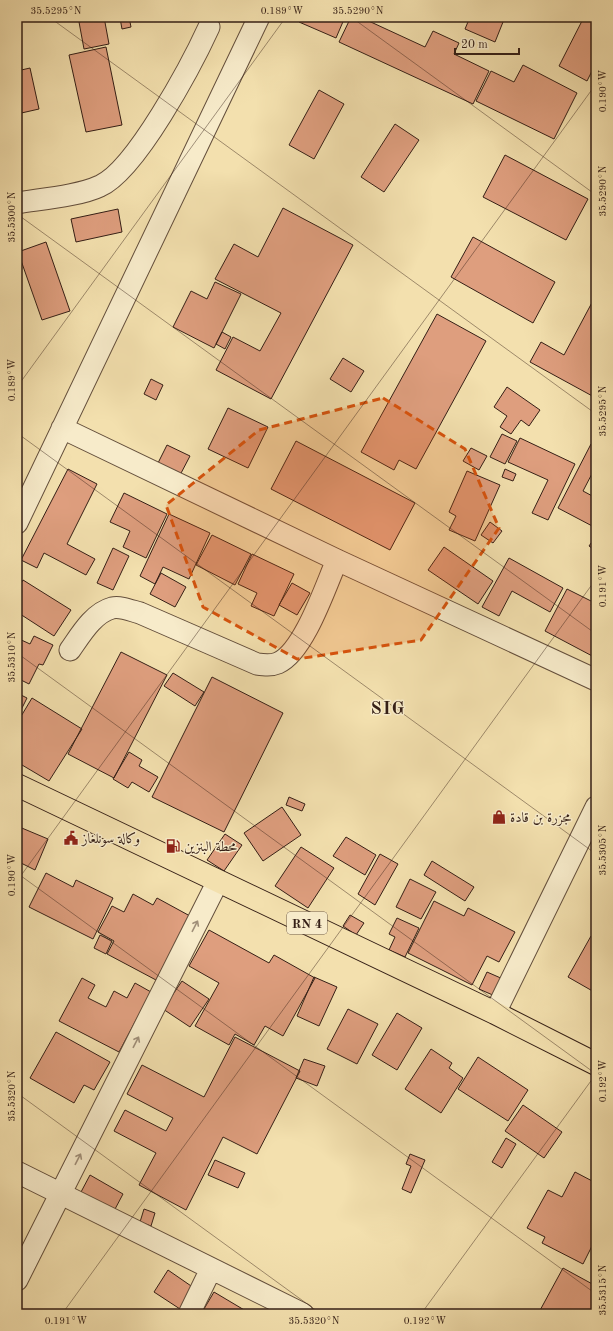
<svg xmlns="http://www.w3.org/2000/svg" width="613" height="1331" viewBox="0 0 613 1331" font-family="'Old Standard TT',Amiri,serif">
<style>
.building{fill:#de9e7e;stroke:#351f16}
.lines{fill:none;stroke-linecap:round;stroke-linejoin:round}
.street-casing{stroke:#644f3c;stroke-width:23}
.primary-casing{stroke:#351f16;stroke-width:24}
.street{stroke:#f7ebca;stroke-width:21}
.primary{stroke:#f3e0ae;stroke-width:22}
.oneway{stroke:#a08f79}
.marked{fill:#d6530d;fill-opacity:0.2;stroke:#d6530d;stroke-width:3;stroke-dasharray:8 5;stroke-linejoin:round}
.ticks{fill:none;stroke:#351f16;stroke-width:1;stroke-opacity:0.45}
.labels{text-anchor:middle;stroke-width:3;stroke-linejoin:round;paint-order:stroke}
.shield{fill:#f7ebca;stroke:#6f5c4c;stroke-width:1}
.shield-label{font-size:13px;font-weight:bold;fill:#351f16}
.poi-label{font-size:14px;fill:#351f16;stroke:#f7ebca;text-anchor:start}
.district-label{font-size:18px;font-weight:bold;letter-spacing:1px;fill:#351f16;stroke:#f7ebca}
.neatline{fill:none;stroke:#351f16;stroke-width:1.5}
.ticks-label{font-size:10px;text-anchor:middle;fill:#351f16}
</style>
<rect width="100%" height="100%" fill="#f3e0ae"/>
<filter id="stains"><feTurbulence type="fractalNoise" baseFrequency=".005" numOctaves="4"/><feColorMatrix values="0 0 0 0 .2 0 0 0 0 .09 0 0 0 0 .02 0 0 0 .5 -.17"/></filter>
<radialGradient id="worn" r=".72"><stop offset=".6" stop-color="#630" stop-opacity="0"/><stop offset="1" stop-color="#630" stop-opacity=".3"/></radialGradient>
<path class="building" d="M104,17L109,44L84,49L79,22Z
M129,17L131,27L122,29L120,18Z
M301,17H345L336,38L299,22Z
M351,17H360L425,47L433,31L459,43L454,54L489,71L473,104L339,42Z
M470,17H505L495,42L465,29Z
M584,17H596V63L587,81L559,66Z
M106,47L122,125L86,132L69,55Z
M523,65L577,93L554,139L476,101L491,71L514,82Z
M30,68L39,109L17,114V71Z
M319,90L344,104L314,159L289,145Z
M395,124L419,140L384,192L361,177Z
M505,155L588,199L566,240L483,197Z
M283,208L353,245L271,399L216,370L233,337L260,351L281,313L215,279L234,244L258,257Z
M118,209L122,232L76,242L71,219Z
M473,237L555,282L533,323L451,277Z
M46,242L70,311L42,320L18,252Z
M215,282L241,294L214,348L173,327L191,291L207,299Z
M596,295V398L530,362L541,342L564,355Z
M437,314L486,341L416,469L399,460L394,470L361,452Z
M222,332L231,337L225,349L216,344Z
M343,358L364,371L351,392L330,379Z
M151,379L163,385L156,400L144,394Z
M507,387L540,410L529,426L521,420L511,434L500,427L507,416L494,407Z
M228,408L268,427L248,468L208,449Z
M502,434L517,441L505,464L490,457Z
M520,438L575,464L548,520L532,513L548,480L508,462Z
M296,441L415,503L390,550L271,489Z
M591,444L596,446V466L583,491L596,498V528L558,508Z
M167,445L190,456L179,477L157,465Z
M471,448L487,456L479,470L463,461Z
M68,469L97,484L67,544L95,559L86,575L44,553L37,568L21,560Z
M505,469L516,474L513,481L502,477Z
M467,471L500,485L475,541L449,530L456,516L449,512Z
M124,493L167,514L146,558L123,547L130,531L110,522Z
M169,514L210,533L189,579L163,567L155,584L140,576Z
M490,522L502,531L493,543L481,535Z
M212,535L251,554L235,585L196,565Z
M596,536V551L589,546Z
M444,547L493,581L478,604L428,570Z
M113,548L129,556L113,590L97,583Z
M252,554L294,574L274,616L251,606L257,593L238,584Z
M509,558L563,588L550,612L512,591L499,616L482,607Z
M161,573L186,587L175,607L150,594Z
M23,580L71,610L54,636L17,612V590Z
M292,583L310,593L297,615L279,605Z
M567,589L593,602L591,605L596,608V658L545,631Z
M34,636L53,645L43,665L39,664L29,684L17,678V638L30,644Z
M121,652L167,675L114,778L68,754Z
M173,673L204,692L195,706L164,686Z
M212,677L283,713L224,832L152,797Z
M17,693L27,698L19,714L17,713Z
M32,698L82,729L49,781L17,762V723Z
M129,752L142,760L139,766L158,777L149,792L132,782L128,788L113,779Z
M289,797L305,804L302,811L286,805Z
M282,807L301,835L263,861L244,833Z
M17,826L48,839L35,870L21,863L17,872Z
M225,834L242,845L224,871L207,860Z
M346,837L376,855L365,875L333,856Z
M301,847L334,868L308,908L275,886Z
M380,854L398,864L375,905L358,894Z
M432,861L474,887L465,901L424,875Z
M46,873L73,887L76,880L113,898L93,939L29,907Z
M410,879L436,892L421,919L396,907Z
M133,894L153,905L157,898L190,916L156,980L107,954L114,941L98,932L112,906L124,912Z
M434,901L464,916L468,908L515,932L499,962L487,956L472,985L408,953Z
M350,915L364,923L356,935L343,926Z
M397,918L419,928L405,957L389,950L395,937L389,934Z
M209,930L269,963L274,955L315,978L283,1036L265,1026L254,1045L235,1034L229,1045L195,1026L219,983L189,966Z
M100,935L112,941L106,954L94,948Z
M591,936L596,939V993L568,977Z
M487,972L503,979L495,996L479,989Z
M314,977L337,987L319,1026L297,1016Z
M82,978L95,985L88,998L106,1007L114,991L127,998L135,983L151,992L119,1052L59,1021Z
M182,981L209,999L190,1027L163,1009Z
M348,1009L378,1024L357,1064L327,1049Z
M397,1013L422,1028L397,1070L372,1055Z
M56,1032L110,1062L94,1090L84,1085L74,1103L30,1078Z
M235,1037L300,1071L257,1154L223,1137L186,1210L139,1185L156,1153L114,1131L125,1110L166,1131L173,1118L127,1094L142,1065L204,1097Z
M431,1049L452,1063L449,1068L463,1078L441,1113L405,1089Z
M478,1057L528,1090L508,1121L458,1089Z
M304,1059L325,1066L317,1086L296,1078Z
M523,1105L562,1132L544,1158L505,1131Z
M506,1138L516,1144L502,1168L492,1162Z
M410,1154L425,1160L411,1193L402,1189L411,1166L406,1164Z
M215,1160L245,1173L238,1188L208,1175Z
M575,1172L596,1183V1238L583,1264L542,1243L545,1237L527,1228L548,1190L562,1197Z
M90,1175L123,1194L114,1211L81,1192Z
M144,1209L155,1213L151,1226L140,1222Z
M563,1268L596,1286V1314H538Z
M168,1270L194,1288L180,1309L154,1292Z
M214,1292L251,1314H201Z
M103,1310V1314H76Z"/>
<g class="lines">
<defs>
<path id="street" d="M17,203C41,199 79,196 100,186C136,170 192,64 209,27
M62,428L337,560L596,680
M17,523L259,17
M70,650C80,636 93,613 112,608C121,606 132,611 140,613L257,664C264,665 271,666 278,663C304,652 326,585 337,560
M495,1013L596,807
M17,1172L303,1314
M17,1280L218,881
M189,1314L211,1269"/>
<path id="primary" d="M17,785L495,1013L596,1064"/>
</defs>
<use href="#street" class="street-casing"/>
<use href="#primary" class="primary-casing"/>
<use href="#street" class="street"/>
<use href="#primary" class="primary"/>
</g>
<defs><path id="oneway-shaft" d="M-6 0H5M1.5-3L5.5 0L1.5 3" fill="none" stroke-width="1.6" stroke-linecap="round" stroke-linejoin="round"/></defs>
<g class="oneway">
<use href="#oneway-shaft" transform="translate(195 926) rotate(-63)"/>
<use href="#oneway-shaft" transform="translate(136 1042) rotate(-63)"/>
<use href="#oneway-shaft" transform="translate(78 1159) rotate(-63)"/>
</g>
<path class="marked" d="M383,398L465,449L499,528L421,640L297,659L203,607L166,505L259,430Z"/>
<path class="ticks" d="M49,17L596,414M351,17L596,195M17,214L596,634M17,387L286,17M17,433L596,854M17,653L596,1074M17,873L596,1294M17,881L596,84M17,1093L321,1314M17,1313L19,1314M62,1314L596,579M421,1314L596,1074"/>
<defs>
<symbol id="shop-bare" viewBox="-9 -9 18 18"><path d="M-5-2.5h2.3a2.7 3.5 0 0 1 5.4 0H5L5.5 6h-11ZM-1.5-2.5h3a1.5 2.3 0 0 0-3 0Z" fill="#8f2418" stroke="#f7ebca" stroke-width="2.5" paint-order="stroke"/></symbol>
<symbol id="civic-bare" viewBox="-9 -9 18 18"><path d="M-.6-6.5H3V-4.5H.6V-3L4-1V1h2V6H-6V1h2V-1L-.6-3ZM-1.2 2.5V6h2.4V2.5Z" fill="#8f2418" stroke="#f7ebca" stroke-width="2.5" paint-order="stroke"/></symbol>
<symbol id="fuel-bare" viewBox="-9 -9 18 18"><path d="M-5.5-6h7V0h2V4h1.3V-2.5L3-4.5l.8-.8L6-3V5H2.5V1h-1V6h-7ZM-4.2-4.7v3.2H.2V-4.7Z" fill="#8f2418" stroke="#f7ebca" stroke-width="2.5" paint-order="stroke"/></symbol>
</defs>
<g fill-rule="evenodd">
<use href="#shop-bare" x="489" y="807" width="20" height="20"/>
<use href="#civic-bare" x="61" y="828" width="20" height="20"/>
<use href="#fuel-bare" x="163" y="836" width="20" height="20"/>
</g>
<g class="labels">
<rect class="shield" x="287" y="912" width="40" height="22" rx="3"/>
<g class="shield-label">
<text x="307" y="928">RN 4</text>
</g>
<g class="poi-label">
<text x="510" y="822">مجزرة بن قادة</text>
<text x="82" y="843">وكالة سونلغاز</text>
<text x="184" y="851">محطة البنزين</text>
</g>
<g class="district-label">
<text x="388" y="714">SIG</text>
</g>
</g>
<rect width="613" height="1331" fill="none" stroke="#f3e0ae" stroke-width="44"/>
<path d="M455 48v6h64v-6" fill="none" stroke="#351f16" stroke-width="2"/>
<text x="461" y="48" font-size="12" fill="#351f16" stroke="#f7ebca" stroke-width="3" paint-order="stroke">20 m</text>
<rect x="22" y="22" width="569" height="1287" class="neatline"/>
<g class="ticks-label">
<text x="56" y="14">35.5295°N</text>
<text x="282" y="14">0.189°W</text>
<text x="358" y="14">35.5290°N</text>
<text transform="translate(602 91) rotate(-90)" y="4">0.190°W</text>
<text transform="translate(602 191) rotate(-90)" y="4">35.5290°N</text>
<text transform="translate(11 217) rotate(-90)" y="4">35.5300°N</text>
<text transform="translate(11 380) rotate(-90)" y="4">0.189°W</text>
<text transform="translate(602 411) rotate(-90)" y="4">35.5295°N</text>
<text transform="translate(602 586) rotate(-90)" y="4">0.191°W</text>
<text transform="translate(11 657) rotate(-90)" y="4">35.5310°N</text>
<text transform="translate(602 850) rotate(-90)" y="4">35.5305°N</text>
<text transform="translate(11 875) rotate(-90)" y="4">0.190°W</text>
<text transform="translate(602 1081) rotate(-90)" y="4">0.192°W</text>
<text transform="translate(11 1096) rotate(-90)" y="4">35.5320°N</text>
<text transform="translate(602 1290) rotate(-90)" y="4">35.5315°N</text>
<text x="66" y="1324">0.191°W</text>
<text x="314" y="1324">35.5320°N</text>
<text x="425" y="1324">0.192°W</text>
</g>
<rect width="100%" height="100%" filter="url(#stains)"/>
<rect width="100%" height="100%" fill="url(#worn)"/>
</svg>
